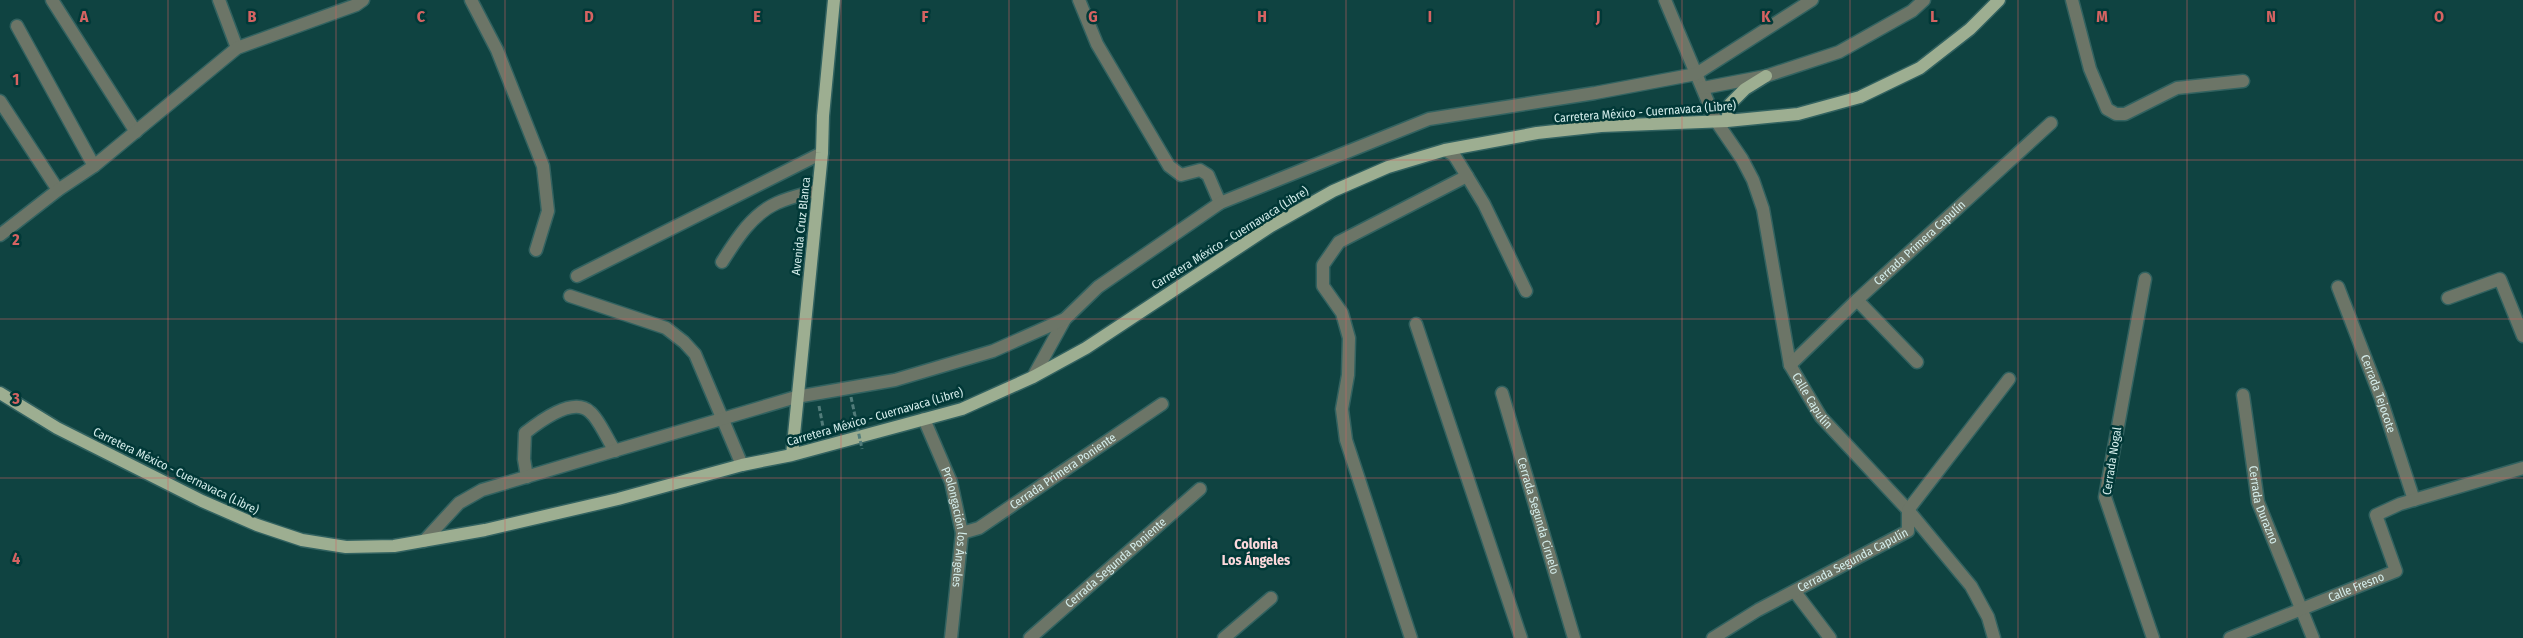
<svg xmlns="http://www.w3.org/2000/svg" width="2523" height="638" viewBox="0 0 2523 638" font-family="'Fira Sans Condensed',sans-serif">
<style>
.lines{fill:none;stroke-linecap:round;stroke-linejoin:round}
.minor-casing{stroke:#326260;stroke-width:15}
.major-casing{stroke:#326260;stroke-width:15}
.path{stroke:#527c7a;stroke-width:3;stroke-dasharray:5 2.5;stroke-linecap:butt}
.minor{stroke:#6c7567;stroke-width:12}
.major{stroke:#9dae91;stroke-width:12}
.path-bridge{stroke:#527c7a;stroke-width:3;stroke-dasharray:5 2.5;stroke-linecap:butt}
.grid{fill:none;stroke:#d56362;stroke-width:1;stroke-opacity:0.55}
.labels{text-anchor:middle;stroke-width:5;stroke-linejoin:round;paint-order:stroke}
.street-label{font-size:12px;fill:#d4edeb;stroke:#013837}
.neighbourhood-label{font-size:14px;font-weight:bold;fill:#fcd8db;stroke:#013837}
.grid-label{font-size:16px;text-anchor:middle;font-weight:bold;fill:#d56362;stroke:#013837;stroke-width:5;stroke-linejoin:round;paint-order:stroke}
</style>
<rect width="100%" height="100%" fill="#0f4341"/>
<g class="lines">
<defs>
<g id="minor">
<path d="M52,0L136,132"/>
<path d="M219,0L237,48"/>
<path d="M471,0L497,50L543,166L548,211L536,250"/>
<path d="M1079,0L1097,44L1169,166L1181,175L1200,170L1208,175L1220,203"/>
<path id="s1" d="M1665,0L1716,121L1742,159L1753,180L1763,209L1790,365L1821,417L1908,510L1971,586L1988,617L1994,638"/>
<path d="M2072,0L2090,69L2107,109L2116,114H2125L2177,88L2243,81"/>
<path d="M17,26L94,166"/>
<path d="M1703,88L1766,76L1839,52L1912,11L1924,0"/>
<path d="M0,101L58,190"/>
<path d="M1467,176L1484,204L1526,291"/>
<path d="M0,235L58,190L94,166L237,48L356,5L363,0"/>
<path d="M722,262C736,240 752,214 777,203C790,197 805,194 818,190"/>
<path d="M577,276L822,153"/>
<path d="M2145,279L2105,497L2153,638"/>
<path id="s2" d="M2338,287L2380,396L2414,500"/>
<path d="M570,296L666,328L684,342L695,354L742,465"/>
<path d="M2448,298L2500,279L2523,336"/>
<path d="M1857,300L1917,362"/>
<path d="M1416,324L1521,638"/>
<path id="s3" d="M1790,365L1857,300L2051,123"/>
<path d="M1033,377L1065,319L1098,287L1220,203L1429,119L1595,93L1696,74L1812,0"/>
<path id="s4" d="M1502,393L1574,638"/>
<path id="s5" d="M2243,395L2258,502L2313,638"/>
<path id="s6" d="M924,419L951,482L962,533L951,638"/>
<path d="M527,477L524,459L525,433C539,422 573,396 590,412C599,419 608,441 615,451"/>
<path id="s7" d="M962,533L979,528L1162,404"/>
<path d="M424,541L459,503L482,490L796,397L895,380L993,351L1065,319"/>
<path d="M1795,592L1830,638"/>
<path id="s8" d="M1030,638L1200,489"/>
<path d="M1224,638L1271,598"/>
<path d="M1411,638L1346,440L1342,409L1348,375L1349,338L1342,313L1323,286V265L1339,242L1467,176L1454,155L1445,150"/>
<path id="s9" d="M1713,638L1758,610L1908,531V510L2009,379"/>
<path id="s10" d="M2230,638L2396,571L2376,515L2400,504L2523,468"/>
</g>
<path id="major" d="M1727,121L1730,104L1745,89L1766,76
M0,393L57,428L202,501L257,525L302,540L346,547L394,546L485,530L618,499L742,465L792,455L962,409L1033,377L1086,348L1271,226L1333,191L1388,167L1445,150L1537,133L1601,126L1727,121L1798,114L1860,97L1920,68L1970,29L1999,0
M792,455L822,153L823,116L834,0"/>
</defs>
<use href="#minor" class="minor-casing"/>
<use href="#major" class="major-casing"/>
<path class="path" d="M819,406L824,432"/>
<use href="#minor" class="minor"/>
<use href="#major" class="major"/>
<path class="path-bridge" d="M851,397L862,449"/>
</g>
<path class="grid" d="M168,0V638M336,0V638M505,0V638M673,0V638M841,0V638M1009,0V638M1177,0V638M1346,0V638M1514,0V638M1682,0V638M1850,0V638M2018,0V638M2187,0V638M2355,0V638M0,160H2523M0,319H2523M0,478H2523"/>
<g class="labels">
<g class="street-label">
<text transform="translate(1645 112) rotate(-4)" y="4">Carretera México - Cuernavaca (Libre)</text>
<text transform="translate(801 226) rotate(-84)" y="4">Avenida Cruz Blanca</text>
<text transform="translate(1230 238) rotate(-32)" y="4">Carretera México - Cuernavaca (Libre)</text>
<text dy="4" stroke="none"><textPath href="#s3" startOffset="178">Cerrada Primera Capulín</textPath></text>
<text dy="4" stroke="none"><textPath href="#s2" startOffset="114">Cerrada Tejocote</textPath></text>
<text dy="4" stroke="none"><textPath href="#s1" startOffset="432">Calle Capulín</textPath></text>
<text transform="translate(875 417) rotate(-16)" y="4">Carretera México - Cuernavaca (Libre)</text>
<text transform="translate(2112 461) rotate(-81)" y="4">Cerrada Nogal</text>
<text transform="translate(176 471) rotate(26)" y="4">Carretera México - Cuernavaca (Libre)</text>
<text dy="4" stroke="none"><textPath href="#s7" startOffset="119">Cerrada Primera Poniente</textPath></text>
<text dy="4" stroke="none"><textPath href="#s5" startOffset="112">Cerrada Durazno</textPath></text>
<text dy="4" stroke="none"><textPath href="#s4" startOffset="128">Cerrada Segunda Ciruelo</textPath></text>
<text dy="4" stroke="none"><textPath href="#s6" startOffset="114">Prolongación los Ángeles</textPath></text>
<text dy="4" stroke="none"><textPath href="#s9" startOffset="160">Cerrada Segunda Capulín</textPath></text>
<text dy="4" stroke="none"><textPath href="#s8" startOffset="114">Cerrada Segunda Poniente</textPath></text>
<text dy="4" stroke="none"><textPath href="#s10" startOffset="136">Calle Fresno</textPath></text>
</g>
<g class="neighbourhood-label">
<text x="1256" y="549">Colonia<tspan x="1256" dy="16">Los Ángeles</tspan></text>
</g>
</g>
<g class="grid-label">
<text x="84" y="22">A</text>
<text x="252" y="22">B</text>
<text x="421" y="22">C</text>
<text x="589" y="22">D</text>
<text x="757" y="22">E</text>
<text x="925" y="22">F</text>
<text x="1093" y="22">G</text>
<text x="1262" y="22">H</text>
<text x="1430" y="22">I</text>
<text x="1598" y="22">J</text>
<text x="1766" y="22">K</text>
<text x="1934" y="22">L</text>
<text x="2102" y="22">M</text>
<text x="2271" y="22">N</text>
<text x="2439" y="22">O</text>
<text x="16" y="85">1</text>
<text x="16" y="245">2</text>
<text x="16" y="404">3</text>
<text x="16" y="564">4</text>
</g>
</svg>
